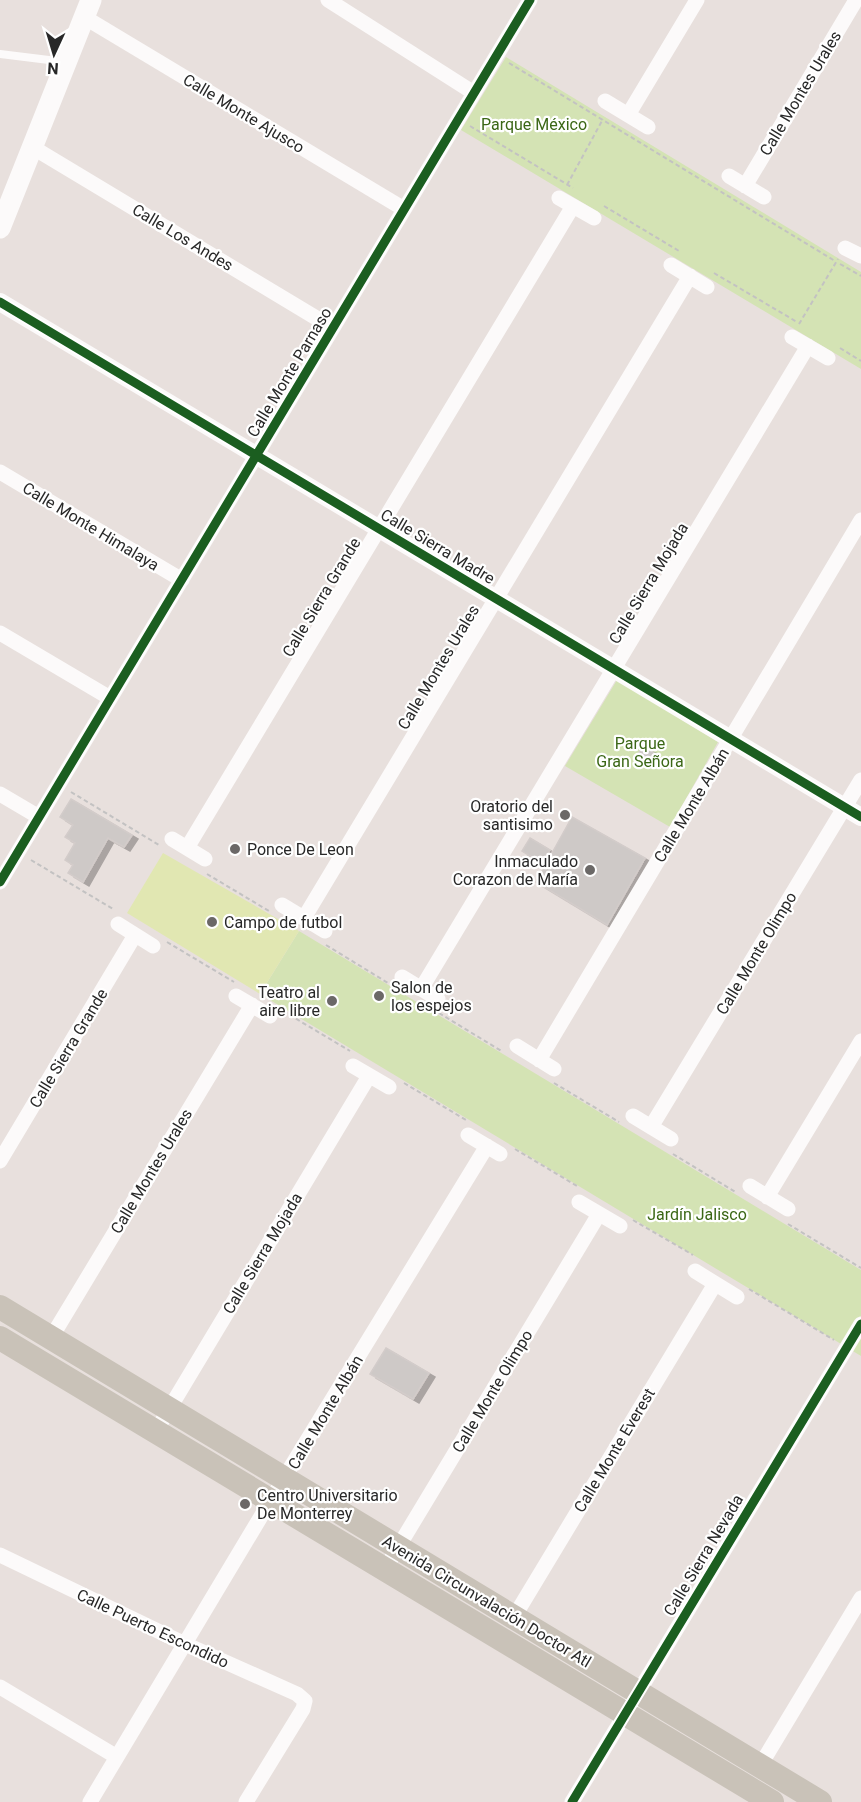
<svg xmlns="http://www.w3.org/2000/svg" width="861" height="1802" viewBox="0 0 861 1802" font-family="Roboto,sans-serif">
<style>
.green{fill:#d4e3b4}
.pitch{fill:#e1e7b2}
.building{fill:#cec9c7;stroke:#d3ccca;stroke-width:1.5;filter:url(#shadow)}
.lines{fill:none;stroke-linecap:round;stroke-linejoin:round}
.path{stroke:#c3c2c2;stroke-width:2;stroke-dasharray:4.5 3;stroke-linecap:butt}
.service{stroke:#fcfafa;stroke-width:8}
.minor{stroke:#fcfafa;stroke-width:15}
.tertiary{stroke:#fcfafa;stroke-width:18}
.secondary{stroke:#fcfafa;stroke-width:21}
.primary{stroke:#c9c2b8;stroke-width:24}
.cycleway-casing{stroke:#fff;stroke-width:13}
.cycleway{stroke:#1b5e20;stroke-width:9}
.poi-dot{fill:#6b6867;stroke:#fff;stroke-width:2}
.labels{text-anchor:middle;stroke-width:4.5;stroke-linejoin:round;paint-order:stroke}
.street-label{font-size:16px;fill:#282828;stroke:#fff}
.park-label{font-size:16px;fill:#3b6716;stroke:#fff}
.poi-label{font-size:16px;fill:#282828;stroke:#fff;text-anchor:start}
</style>
<defs>
<filter id="shadow"><feDropShadow dx="6" dy="4" stdDeviation="0" flood-color="#0004"/></filter>
</defs>
<rect width="100%" height="100%" fill="#e8e0dd"/>
<path class="green" d="M506,57L861,272V369L461,130Z
M617,680L718,742L670,827L565,766Z
M299,931L861,1270V1356L260,994Z"/>
<path class="pitch" d="M163,853L299,931L260,994L127,913Z"/>
<path class="building" d="M638 756a8 8 0 1 1 16 0a8 8 0 1 1-16 0Z
M71,799L132,835L124,847L108,838L83,882L68,873L73,865L65,860L75,843L65,837L73,825L60,817Z
M572,817L645,858L607,925L536,882Z
M530,838L550,850L541,863L522,851Z
M386,1348L429,1373L413,1399L370,1374Z"/>
<g class="lines">
<path class="path" d="M509,63L835,261
M470,126L573,188
M567,185L603,119
M604,206L679,251
M840,264L861,276
M714,273L797,322
M799,324L838,259
M840,348L861,361
M71,792L159,845
M31,860L113,909
M207,874L269,911
M167,942L234,982
M326,945L388,983
M283,1011L350,1051
M439,1013L503,1052
M404,1083L466,1120
M554,1083L619,1122
M515,1149L577,1186
M673,1154L737,1193
M633,1220L693,1255
M788,1224L861,1268
M749,1289L834,1340"/>
<path class="service" d="M0,54L65,62"/>
<path class="minor" d="M328,0L474,93
M84,17L404,209
M605,101L648,127
M628,115L697,0
M32,147L333,328
M729,176L764,197
M745,186L856,0
M559,198L594,218
M845,248L861,256
M671,265L707,287
M792,337L828,358
M0,472L182,580
M0,633L110,698
M0,794L39,817
M172,839L205,859
M187,848L573,206
M0,882L530,0
M282,905L325,931
M304,918L690,276
M118,924L153,946
M402,977L438,999
M421,989L808,346
M236,996L270,1016
M517,1046L554,1069
M539,1060L861,520
M353,1066L389,1087
M633,1116L671,1139
M651,1127L861,780
M468,1135L500,1154
M0,1161L135,935
M750,1186L788,1209
M767,1197L861,1041
M579,1202L620,1226
M695,1271L737,1297
M51,1338L252,1005
M156,1431L369,1076
M0,1555L185,1644L297,1694L305,1701L303,1709L246,1802
M385,1569L599,1214
M514,1617L715,1284
M0,1687L117,1757
M760,1766L861,1598
M90,1802L284,1478L487,1146
M572,1802L861,1324"/>
<path class="tertiary" d="M0,302L861,817"/>
<path class="secondary" d="M0,228L91,0"/>
<path class="primary" d="M0,1307L820,1802
M0,1338L772,1802"/>
<defs>
<path id="cycleway" d="M0,302L861,817
M0,882L530,0
M572,1802L861,1324"/>
</defs>
<use href="#cycleway" class="cycleway-casing"/>
<use href="#cycleway" class="cycleway"/>
</g>
<g class="poi-dot">
<circle cx="565" cy="815" r="6"/>
<circle cx="235" cy="849" r="6"/>
<circle cx="590" cy="870" r="6"/>
<circle cx="212" cy="922" r="6"/>
<circle cx="379" cy="996" r="6"/>
<circle cx="332" cy="1001" r="6"/>
<circle cx="245" cy="1504" r="6"/>
</g>
<g class="labels">
<g class="street-label">
<text transform="translate(800 93) rotate(-59)" y="6">Calle Montes Urales</text>
<text transform="translate(244 113) rotate(31)" y="6">Calle Monte Ajusco</text>
<text transform="translate(183 237) rotate(31)" y="6">Calle Los Andes</text>
<text transform="translate(289 372) rotate(-59)" y="6">Calle Monte Parnaso</text>
<text transform="translate(91 526) rotate(31)" y="6">Calle Monte Himalaya</text>
<text transform="translate(438 546) rotate(31)" y="6">Calle Sierra Madre</text>
<text transform="translate(648 583) rotate(-59)" y="6">Calle Sierra Mojada</text>
<text transform="translate(321 597) rotate(-59)" y="6">Calle Sierra Grande</text>
<text transform="translate(438 667) rotate(-59)" y="6">Calle Montes Urales</text>
<text transform="translate(691 805) rotate(-59)" y="6">Calle Monte Albán</text>
<text transform="translate(756 953) rotate(-59)" y="6">Calle Monte Olimpo</text>
<text transform="translate(68 1048) rotate(-59)" y="6">Calle Sierra Grande</text>
<text transform="translate(151 1171) rotate(-59)" y="6">Calle Montes Urales</text>
<text transform="translate(262 1253) rotate(-59)" y="6">Calle Sierra Mojada</text>
<text transform="translate(492 1391) rotate(-59)" y="6">Calle Monte Olimpo</text>
<text transform="translate(325 1412) rotate(-59)" y="6">Calle Monte Albán</text>
<text transform="translate(614 1450) rotate(-59)" y="6">Calle Monte Everest</text>
<text transform="translate(703 1555) rotate(-59)" y="6">Calle Sierra Nevada</text>
<text transform="translate(487 1601) rotate(31)" y="6">Avenida Circunvalación Doctor Atl</text>
<text transform="translate(153 1628) rotate(25)" y="6">Calle Puerto Escondido</text>
</g>
<g class="park-label">
<text x="534" y="130">Parque México</text>
<text x="640" y="749">Parque<tspan x="640" dy="18">Gran Señora</tspan></text>
<text x="697" y="1220">Jardín Jalisco</text>
</g>
<g class="poi-label">
<text x="553" y="812" text-anchor="end">Oratorio del<tspan x="553" dy="18">santisimo</tspan></text>
<text x="247" y="855">Ponce De Leon</text>
<text x="578" y="867" text-anchor="end">Inmaculado<tspan x="578" dy="18">Corazon de María</tspan></text>
<text x="224" y="928">Campo de futbol</text>
<text x="391" y="993">Salon de<tspan x="391" dy="18">los espejos</tspan></text>
<text x="320" y="998" text-anchor="end">Teatro al<tspan x="320" dy="18">aire libre</tspan></text>
<text x="257" y="1501">Centro Universitario<tspan x="257" dy="18">De Monterrey</tspan></text>
</g>
</g>
<g transform="translate(54 54) rotate(184)" stroke="#ffffff" stroke-width="4.5" paint-order="stroke">
<path d="M0-4.5L10 22L0 15L-10 22Z" fill="#282828"/>
<text y="-9" font-size="16" font-weight="bold" text-anchor="middle" fill="#282828">N</text>
</g>
</svg>
